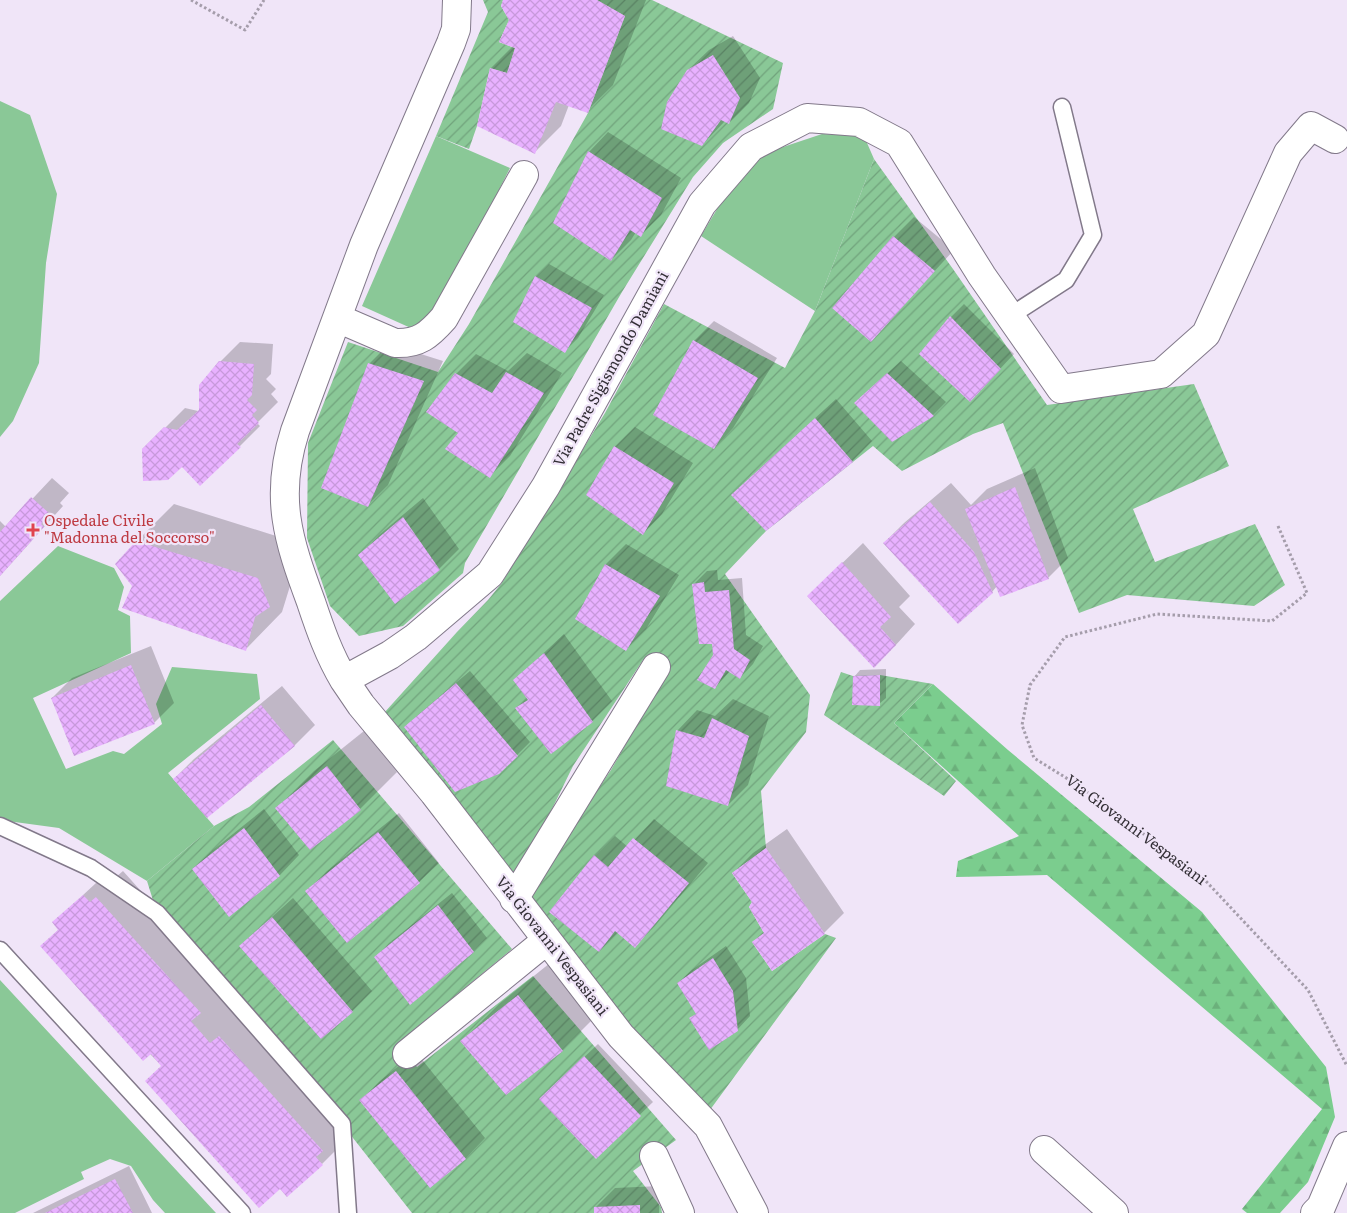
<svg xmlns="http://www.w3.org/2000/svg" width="1347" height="1213" viewBox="0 0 1347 1213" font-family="Literata,serif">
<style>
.forest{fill:url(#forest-firs)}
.park{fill:#8ac897}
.garden{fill:url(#garden-furrows)}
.shadow{fill:#0003}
.building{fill:url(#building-cross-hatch)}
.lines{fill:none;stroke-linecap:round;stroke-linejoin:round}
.lane-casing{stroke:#82798a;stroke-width:19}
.street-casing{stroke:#82798a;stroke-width:30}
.path{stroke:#a59dab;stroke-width:3;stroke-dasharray:2.5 2.5;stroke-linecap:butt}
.lane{stroke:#fff;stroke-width:16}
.street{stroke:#fff;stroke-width:28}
.health-dot{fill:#e0444e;stroke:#f0e5f8;stroke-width:2}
.labels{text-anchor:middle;stroke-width:4.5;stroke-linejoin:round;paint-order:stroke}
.street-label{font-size:15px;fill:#332f36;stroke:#f0e5f8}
.health-label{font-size:15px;fill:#be3a42;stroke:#f0e5f8;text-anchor:start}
</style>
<defs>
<pattern id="forest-firs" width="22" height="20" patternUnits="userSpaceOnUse" patternTransform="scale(1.25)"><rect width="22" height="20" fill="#7bcd8e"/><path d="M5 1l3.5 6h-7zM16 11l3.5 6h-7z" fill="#6bb07b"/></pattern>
<pattern id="garden-furrows" width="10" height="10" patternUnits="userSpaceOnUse" patternTransform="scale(1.25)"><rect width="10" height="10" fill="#8ac897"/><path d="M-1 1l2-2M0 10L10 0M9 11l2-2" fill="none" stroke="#71a37c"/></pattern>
<pattern id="building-cross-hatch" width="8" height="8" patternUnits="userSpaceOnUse" patternTransform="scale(1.25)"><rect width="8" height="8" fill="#e8b1ff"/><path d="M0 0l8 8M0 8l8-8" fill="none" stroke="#c799db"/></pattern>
</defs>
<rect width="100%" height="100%" fill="#f0e5f8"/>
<path class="forest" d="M933,684L1008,750L1202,912L1326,1067L1335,1117L1308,1182L1280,1213H1247L1242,1209L1322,1109L1047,875L956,877L958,861L1019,836L894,723Z"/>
<path class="park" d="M0,101L30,115L57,194L46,263L39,363L13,421L0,437Z
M822,134L864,136L874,159L815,311L701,236L726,194L762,154Z
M436,136L510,168L440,308L413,329L362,306Z
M58,546L114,568L124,587L118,610L130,616L131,653L33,698L66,769L113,751L124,754L162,724L156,704L172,667L257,674L260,699L168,773L214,826L147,881L59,828L0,820V601Z
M0,980L216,1213H165L153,1200L131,1166L110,1159L81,1172L84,1179L15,1213H0Z"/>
<path class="garden" d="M483,0H503L501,6L509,20L499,42L515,48L507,73L490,68L477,126L469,149L436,136L488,12Z
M597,0H652L783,63L773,109L723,143L693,177L622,292L465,563L463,573L403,626L359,636L330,606L307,538L308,443L348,342L438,372L469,324L588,113L625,16Z
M874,159L953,269L1047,405L1194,384L1229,466L1133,509L1155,562L1255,524L1285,585L1254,606L1127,595L1079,613L1003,423L973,434L902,471L873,446L766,531L725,574L810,695L806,732L761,791L766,848L732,873L752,902L749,907L764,933L752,942L772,971L825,934L836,938L707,1114L519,905L611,770L666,673L643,660L573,766L511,893L375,723L457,632L488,600L501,584L605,413L664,304L785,368L815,311Z
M841,672L853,676L880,675L933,684L894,723L956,781L944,796L824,715Z
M333,740L512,949L398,1043L417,1067L533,976L676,1140L633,1171L661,1207L662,1213H412L342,1124L157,913L147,881L214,826L249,807Z"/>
<path class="shadow" d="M504,0H646L613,85L587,111L569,105L561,126L535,152L491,68L513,46L510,20Z
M733,36L760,78L749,103L729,123L725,121L702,145L688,70L709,50Z
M608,132L681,178L661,215L641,235L636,232L631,240L611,260L589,152Z
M914,217L954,250L871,340L834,308L894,237Z
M549,264L604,295L578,338L565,351L536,277Z
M964,304L1014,354L983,387L951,317Z
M714,321L777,358L733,428L714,448L654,415L694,341Z
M240,342L273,344L271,374L266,379L276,389L271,394L278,402L257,423L260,426L240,446L182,465L143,450L185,408L198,411L200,409L220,362Z
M389,344L443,361L388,485L368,505L369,364Z
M527,353L562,373L510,456L490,476L460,432L456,374L476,354L508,371Z
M901,361L946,402L933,415L892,440L869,390Z
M836,399L872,441L852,461L752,476Z
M635,427L693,463L662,514L643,534L587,495L615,447Z
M1035,468L1068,558L1048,578L997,586L992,592L884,543L904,523L951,483L971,505L987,489Z
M52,478L69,493L60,503L63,506L0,576V521L6,527Z
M423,498L459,549L439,569L360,555L379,535Z
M174,504L295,542L307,569L290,586L282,612L246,649L137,541Z
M863,543L910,596L899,607L915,624L894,647L829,576Z
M626,544L679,575L646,629L626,649L577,618L606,564Z
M717,570L718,580L742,578L746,635L763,646L753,664L740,678L730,671L715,688L713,643L694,584L707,571Z
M564,634L612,701L592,721L517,708L528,698L515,680Z
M151,646L174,703L154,723L52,698L72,678Z
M886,669V698L879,704L854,677L860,670Z
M470,671L530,742L517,755L406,727L419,714Z
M282,686L315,725L295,745L207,816L174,779L194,759Z
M733,699L769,716L748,785L728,805L668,785L678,730L697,710L715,716Z
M364,731L397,772L360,809L310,848L277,808L314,771Z
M264,809L299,855L280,875L229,915L193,869L213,850Z
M399,813L439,863L419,882L307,891L327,871Z
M654,819L708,863L655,926L635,946L618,932L599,951L551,912L595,856L615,836L628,847Z
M787,829L844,913L824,933L753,942L764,931L753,902L733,873L753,853Z
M110,870L116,877L123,871L226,986L217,995L237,1018L245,1010L348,1138L322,1164L162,1066L42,946L59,929L54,922Z
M452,893L487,938L473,951L376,957L389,943Z
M293,898L372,991L352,1011L261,927Z
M726,946L746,978L750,1016L737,1030L691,1019L697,1013L678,983L692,970Z
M555,959L599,1013L562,1050L462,1041L499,1004Z
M598,1044L653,1102L596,1157L554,1086Z
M416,1052L485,1138L466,1158L430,1186L361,1100L380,1081Z
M129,1166L152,1213H33Z
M660,1186L659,1213H595V1208L615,1188Z"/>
<path class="building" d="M503,0H597L625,16L588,113L556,102L535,154L477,126L490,68L507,73L515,48L499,42L509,20L501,6Z
M713,55L740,98L729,124L721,120L702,146L661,129L667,102L687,70Z
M588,151L662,198L641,237L630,230L611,261L553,223Z
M893,236L935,271L871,342L832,308Z
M535,276L592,308L565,353L513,322Z
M950,316L1001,369L970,402L919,354Z
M693,340L758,378L714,449L653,415Z
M219,361L254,364L252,395L247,400L257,410L252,415L259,423L237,444L241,447L200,486L182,467L168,480L143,481L142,449L164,427L177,430L199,410V385Z
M368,363L424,381L368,507L321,488Z
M506,372L544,393L490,478L445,449L458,433L426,412L455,373L492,393Z
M887,373L934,416L892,442L854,403Z
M815,418L853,462L766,531L731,495Z
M614,446L674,483L643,535L586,495Z
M1015,487L1049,579L1000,597L965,509Z
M31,497L50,514L41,524L44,527L0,576V532Z
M930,502L974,552L993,593L958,624L883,543Z
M403,517L440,570L395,604L358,555Z
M136,541L258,578L270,607L255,617L246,651L122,608L132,586L115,564Z
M842,562L891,617L880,627L896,645L874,668L807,596Z
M605,564L660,596L626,651L575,619Z
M704,582L705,592L729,590L734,649L750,660L740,679L726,670L715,689L697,680L713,655L712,644H699L692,584Z
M544,653L593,722L551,754L515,708L528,700L513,680Z
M131,665L155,724L74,756L51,698Z
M880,675V706L852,705L853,676Z
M456,683L518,756L499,774L455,792L404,727Z
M261,705L295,746L207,818L173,779Z
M712,718L749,736L728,806L666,786L676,730L704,738Z
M327,766L361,810L310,850L275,808Z
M244,828L280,876L229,917L192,869Z
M378,832L420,883L347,943L305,891Z
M633,838L689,883L635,948L615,931L599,952L549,912L594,855L608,867Z
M766,848L825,934L772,971L752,942L764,933L749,907L752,902L732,873Z
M83,895L90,902L96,897L201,1013L191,1021L210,1043L219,1036L323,1151L316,1157L323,1165L287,1197L280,1189L259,1208L145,1081L161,1066L151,1054L143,1061L40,946L58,930L52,922Z
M438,905L474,952L410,1005L374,957Z
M272,917L353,1012L321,1039L239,946Z
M713,958L733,991L738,1031L709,1050L689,1018L696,1014L677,983Z
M518,995L563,1051L506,1095L460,1041Z
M584,1056L641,1116L596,1159L539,1099Z
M396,1071L466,1159L430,1188L359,1100Z
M115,1179L133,1213H45Z
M640,1205V1213H594V1207Z"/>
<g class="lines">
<defs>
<path id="lane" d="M1010,316L1066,280L1093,235L1062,107
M0,826L91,868L157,913L342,1124L348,1213
M0,950L242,1213"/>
<path id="street" d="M457,0L456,29L451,43L364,245L295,431C274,497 288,540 311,602C320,629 329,655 344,680L390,655L416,637L490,574L546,486L702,204L751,147L807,118L859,122L899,143L982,276L1061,389L1161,374L1206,334L1288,153L1311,126L1335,139
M337,318L395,343C419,344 429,335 444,318L524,175
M344,680L361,705L434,793L621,1036L708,1126L754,1213
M514,899L656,667
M407,1054L547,940
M1044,1150L1114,1213
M654,1156L680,1213
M1315,1213L1321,1207L1347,1146"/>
</defs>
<use href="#lane" class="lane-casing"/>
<use href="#street" class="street-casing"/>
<path class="path" d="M191,0L245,30L264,0
M1278,526L1307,593L1272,621L1157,614L1065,637L1030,685L1022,725L1034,758L1076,784L1203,878L1308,990L1347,1066"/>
<use href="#lane" class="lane"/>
<use href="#street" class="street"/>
</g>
<path class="health-dot" d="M30.5 522.5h5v5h5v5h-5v5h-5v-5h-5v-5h5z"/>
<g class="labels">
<g class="street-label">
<text transform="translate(611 369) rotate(-61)" y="5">Via Padre Sigismondo Damiani</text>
<text transform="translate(1136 830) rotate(37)" y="5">Via Giovanni Vespasiani</text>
<text transform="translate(552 946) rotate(52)" y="5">Via Giovanni Vespasiani</text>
</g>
<g class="health-label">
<text x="44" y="526">Ospedale Civile<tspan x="44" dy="17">"Madonna del Soccorso"</tspan></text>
</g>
</g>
</svg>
